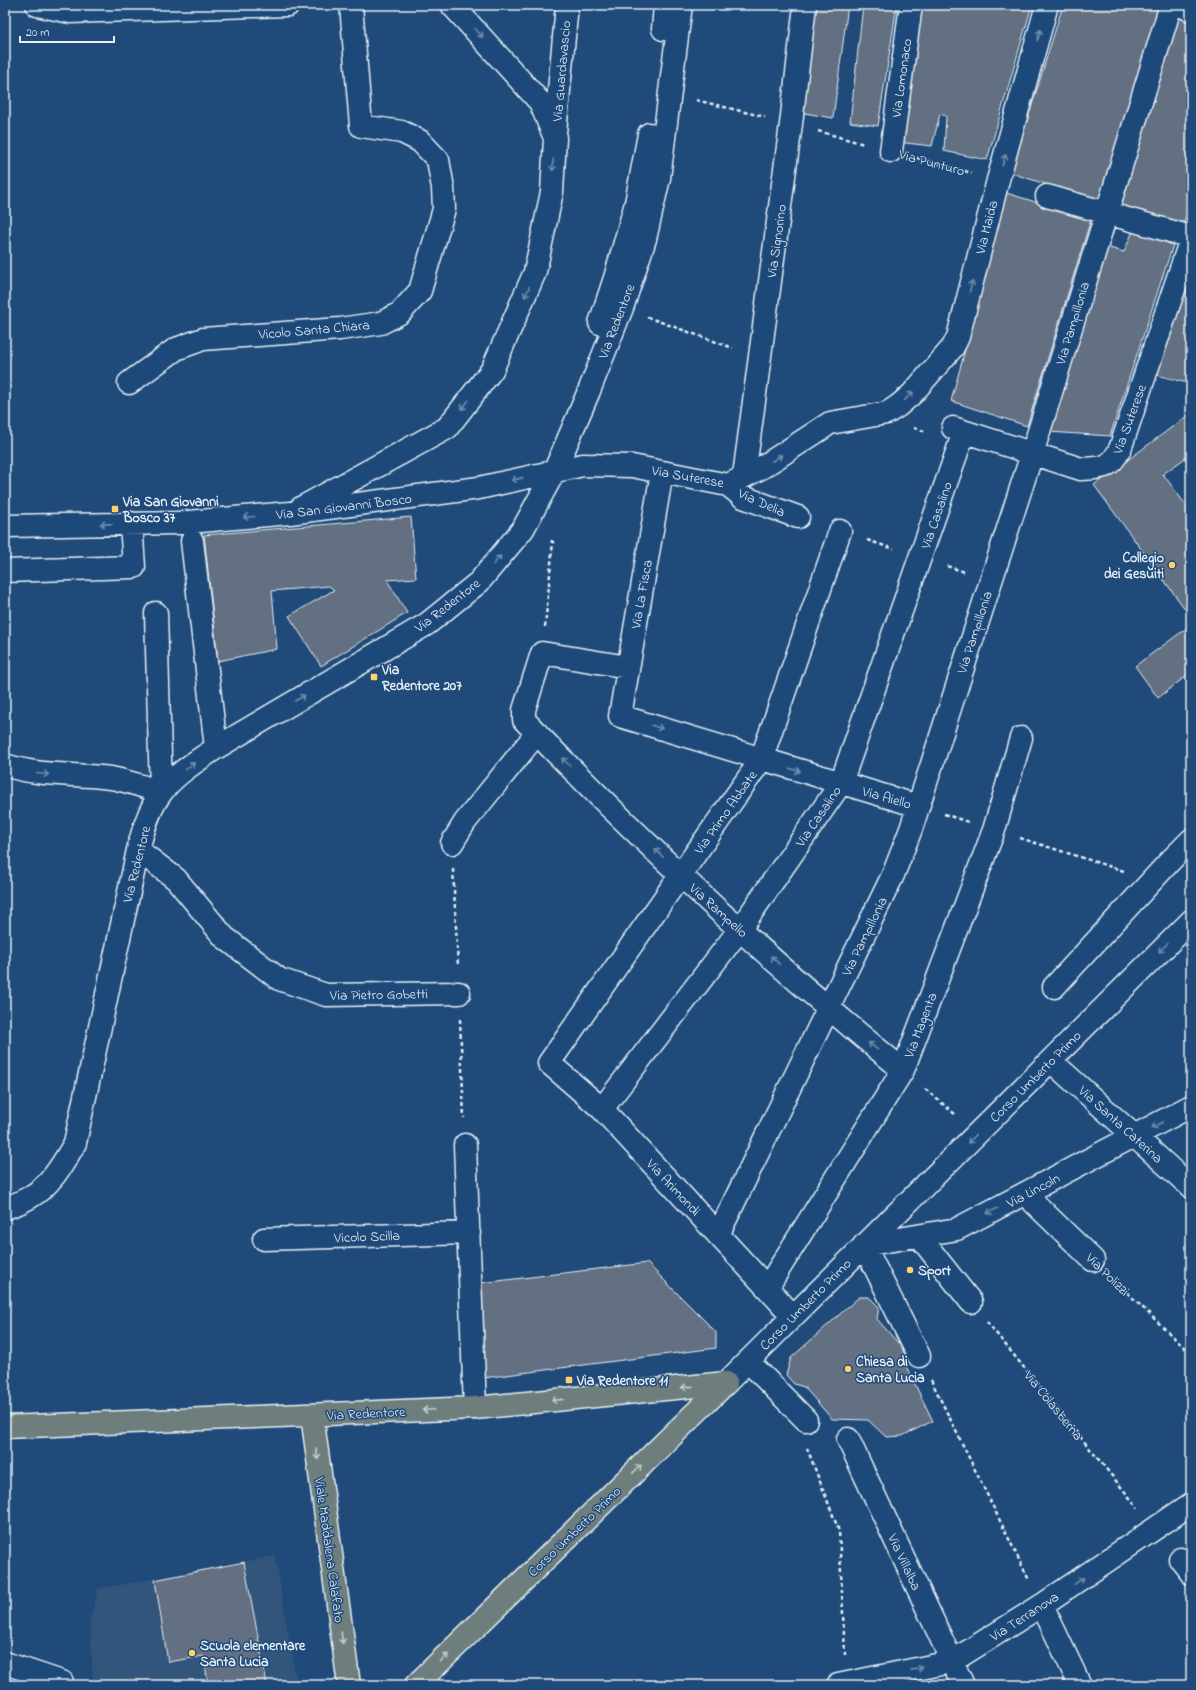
<svg xmlns="http://www.w3.org/2000/svg" width="1196" height="1690" viewBox="0 0 1196 1690" font-family="'Indie Flower',sans-serif">
<style>
.built{fill:#33557c}
.building{fill:#636f82;stroke:#e8f1f8}
.lines{fill:none;stroke-linecap:round;stroke-linejoin:round}
.minor-casing{stroke:#e8f1f8;stroke-width:25}
.major-casing{stroke:#e8f1f8;stroke-width:25}
.path{stroke:#e8f1f8;stroke-width:2.5;stroke-dasharray:4 3;stroke-linecap:butt}
.minor{stroke:#1f4a7a;stroke-width:22}
.major{stroke:#6d7e7c;stroke-width:22}
.oneway{stroke:#6f8dac}
.oneway2{stroke:#c3ced3}
.poi-dot{fill:#ffd166;stroke:#1f4a7a;stroke-width:1.5}
.labels{text-anchor:middle;stroke-width:3;stroke-linejoin:round;paint-order:stroke}
.street-label{font-size:14px;fill:#e8f1f8;stroke:#1f4a7a}
.poi-label{font-size:14px;font-weight:bold;fill:#e8f1f8;stroke:#1f4a7a;text-anchor:start}
</style>
<rect width="100%" height="100%" fill="#1f4a7a"/>
<filter id="ink" filterUnits="userSpaceOnUse"><feTurbulence type="fractalNoise" baseFrequency=".025" numOctaves="2"/><feDisplacementMap in="SourceGraphic" scale="8" xChannelSelector="R" yChannelSelector="G"/><feConvolveMatrix kernelMatrix="1 2 1 2 8 2 1 2 1" color-interpolation-filters="sRGB"/></filter>
<g filter="url(#ink)">
<path class="built" d="M275,1556L297,1685H93L90,1620L98,1589Z"/>
<path class="building" d="M814,5H848L833,118L799,112Z
M863,5H897L878,126L850,122Z
M917,5H1032L987,160L944,151L946,116L940,114L932,146L897,142Z
M1063,5H1159L1099,201L1011,173Z
M1176,13L1191,19V200L1183,225L1117,205Z
M1003,192L1091,219L1027,426L951,401L964,354Z
M1133,231L1173,245L1110,436L1048,432L1103,246L1124,252Z
M1191,253V384L1153,374Z
M1191,413V454L1163,474L1191,512V617L1094,485Z
M411,517L416,578L387,580L407,613L321,666L289,616L334,590L329,586L272,591L277,649L218,661L204,535Z
M1191,625V677L1189,674L1158,698L1135,666Z
M647,1263L716,1332V1348L483,1378L481,1283Z
M859,1297H869L879,1307L877,1319L905,1351L904,1362L933,1421L902,1436L886,1437L868,1420L832,1419L804,1387L794,1384L786,1375L791,1358Z
M244,1562L267,1685H208L204,1656L168,1662L155,1580Z"/>
<g class="lines">
<defs>
<path id="minor" d="M37,5L70,12L288,5
M1180,5L1191,10
M663,29L665,5
M555,133L567,5
M891,151L911,5
M1047,196L1191,237
M600,323L615,278L636,203L649,134
M129,383L176,349L203,339L340,329L381,323L400,313L420,291L444,209L443,188L438,160L420,141L402,132L361,126L351,5
M953,428L1081,469C1102,468 1110,469 1120,449L1191,239
M662,472L620,716L918,806
M744,476L791,124L805,5
M728,485L743,497L798,517
M301,508L447,428L492,370L535,272L552,192L555,138L540,102L452,5
M5,526L178,523L290,513L479,488L583,465L632,466L728,485L761,468L830,423L887,413L898,406L912,394L953,347L958,337L998,180L1047,5
M192,541L216,748
M5,571L134,567L131,523
M156,613L161,792
M628,667L542,653L524,710V720C643,844 770,962 903,1070
M5,765C40,777 75,773 111,778C128,781 144,787 161,792
M452,843L465,822L537,733
M138,850L176,879L224,937L279,979L326,995L459,993
M1054,987L1171,860L1191,840
M1051,1061L1191,1187
M602,1109L740,929L841,783L964,432
M465,1145L475,1408
M1025,1194L1093,1260
M5,1208C44,1196 56,1176 75,1143L138,850C143,830 149,809 161,793C175,774 197,761 216,748L427,624L479,582L523,529L555,470L589,391L622,308L645,239L659,178L681,5
M718,1235L893,875L911,829L1032,454L1171,5
M919,1236L971,1302
M264,1239L469,1233
M767,1288L903,1070L994,830L1021,738
M793,1316L602,1109L549,1063L761,760L840,531
M919,1356L864,1245L957,1229L1191,1106
M748,1361L806,1420
M726,1383L1191,921
M848,1439L963,1685
M1180,1559L1191,1573
M1042,1605L1080,1685
M5,1663L62,1682V1685
M838,1685L951,1662L1042,1605L1191,1504"/>
<path id="major" d="M312,1415L349,1685
M5,1427L475,1408L726,1383
M416,1685L726,1383"/>
</defs>
<use href="#minor" class="minor-casing"/>
<use href="#major" class="major-casing"/>
<path class="path" d="M696,100L765,117
M818,131L864,144
M917,158L972,173
M647,317L733,348
M914,428L927,432
M867,540L894,549
M947,566L965,572
M545,627L553,542L548,540
M944,814L968,822
M1020,838L1124,871
M453,869L458,966
M460,1019L464,1118
M925,1089L956,1115
M1112,1278L1191,1354
M987,1322L1138,1508
M931,1380L1029,1580
M807,1448L839,1531L845,1655"/>
<use href="#minor" class="minor"/>
<use href="#major" class="major"/>
</g>
<defs><path id="oneway-shaft" d="M-6 0H5M1.5-3L5.5 0L1.5 3" fill="none" stroke-width="1.6" stroke-linecap="round" stroke-linejoin="round"/></defs>
<g class="oneway">
<use href="#oneway-shaft" transform="translate(479 33) rotate(48)"/>
<use href="#oneway-shaft" transform="translate(1039 35) rotate(-74)"/>
<use href="#oneway-shaft" transform="translate(1004 160) rotate(-74)"/>
<use href="#oneway-shaft" transform="translate(553 165) rotate(93)"/>
<use href="#oneway-shaft" transform="translate(971 286) rotate(-76)"/>
<use href="#oneway-shaft" transform="translate(527 292) rotate(114)"/>
<use href="#oneway-shaft" transform="translate(909 396) rotate(-44)"/>
<use href="#oneway-shaft" transform="translate(465 405) rotate(128)"/>
<use href="#oneway-shaft" transform="translate(777 458) rotate(-33)"/>
<use href="#oneway-shaft" transform="translate(517 479) rotate(167)"/>
<use href="#oneway-shaft" transform="translate(249 517) rotate(175)"/>
<use href="#oneway-shaft" transform="translate(106 524) rotate(179)"/>
<use href="#oneway-shaft" transform="translate(497 560) rotate(-50)"/>
<use href="#oneway-shaft" transform="translate(300 698) rotate(-30)"/>
<use href="#oneway-shaft" transform="translate(657 727) rotate(17)"/>
<use href="#oneway-shaft" transform="translate(566 762) rotate(-135)"/>
<use href="#oneway-shaft" transform="translate(190 766) rotate(-36)"/>
<use href="#oneway-shaft" transform="translate(795 770) rotate(16)"/>
<use href="#oneway-shaft" transform="translate(43 774) rotate(5)"/>
<use href="#oneway-shaft" transform="translate(659 853) rotate(-135)"/>
<use href="#oneway-shaft" transform="translate(1163 948) rotate(135)"/>
<use href="#oneway-shaft" transform="translate(775 960) rotate(-137)"/>
<use href="#oneway-shaft" transform="translate(873 1046) rotate(-141)"/>
<use href="#oneway-shaft" transform="translate(1157 1125) rotate(152)"/>
<use href="#oneway-shaft" transform="translate(972 1139) rotate(135)"/>
<use href="#oneway-shaft" transform="translate(992 1211) rotate(152)"/>
<use href="#oneway-shaft" transform="translate(1079 1581) rotate(-34)"/>
<use href="#oneway-shaft" transform="translate(917 1669) rotate(-11)"/>
</g>
<g class="oneway2">
<use href="#oneway-shaft" transform="translate(687 1387) rotate(174)"/>
<use href="#oneway-shaft" transform="translate(557 1400) rotate(174)"/>
<use href="#oneway-shaft" transform="translate(428 1410) rotate(177)"/>
<use href="#oneway-shaft" transform="translate(317 1454) rotate(82)"/>
<use href="#oneway-shaft" transform="translate(637 1469) rotate(-44)"/>
<use href="#oneway-shaft" transform="translate(342 1638) rotate(82)"/>
<use href="#oneway-shaft" transform="translate(444 1658) rotate(-44)"/>
</g>
</g>
<g class="poi-dot">
<rect x="111" y="505" width="8" height="8" rx="2"/>
<circle cx="1172" cy="565" r="4"/>
<rect x="370" y="673" width="8" height="8" rx="2"/>
<circle cx="910" cy="1270" r="4"/>
<circle cx="848" cy="1369" r="4"/>
<rect x="565" y="1376" width="8" height="8" rx="2"/>
<circle cx="192" cy="1653" r="4"/>
</g>
<g class="labels">
<g class="street-label">
<text transform="translate(561 71) rotate(-85)" y="5">Via Guardavascio</text>
<text transform="translate(901 78) rotate(-82)" y="5">Via Lomonaco</text>
<text transform="translate(932 162) rotate(15)" y="5">Via Punturo</text>
<text transform="translate(986 227) rotate(-76)" y="5">Via Maida</text>
<text transform="translate(776 241) rotate(-82)" y="5">Via Signorino</text>
<text transform="translate(616 321) rotate(-69)" y="5">Via Redentore</text>
<text transform="translate(1072 323) rotate(-73)" y="5">Via Pampillonia</text>
<text transform="translate(314 329) rotate(-5)" y="5">Vicolo Santa Chiara</text>
<text transform="translate(1129 419) rotate(-70)" y="5">Via Suterese</text>
<text transform="translate(688 476) rotate(10)" y="5">Via Suterese</text>
<text transform="translate(762 502) rotate(24)" y="5">Via Delia</text>
<text transform="translate(344 506) rotate(-7)" y="5">Via San Giovanni Bosco</text>
<text transform="translate(936 515) rotate(-71)" y="5">Via Casalino</text>
<text transform="translate(641 594) rotate(-80)" y="5">Via La Fisca</text>
<text transform="translate(447 605) rotate(-38)" y="5">Via Redentore</text>
<text transform="translate(974 632) rotate(-72)" y="5">Via Pampillonia</text>
<text transform="translate(887 797) rotate(16)" y="5">Via Aiello</text>
<text transform="translate(725 812) rotate(-55)" y="5">Via Primo Abbate</text>
<text transform="translate(818 816) rotate(-56)" y="5">Via Casalino</text>
<text transform="translate(136 864) rotate(-76)" y="5">Via Redentore</text>
<text transform="translate(719 910) rotate(42)" y="5">Via Rampello</text>
<text transform="translate(864 936) rotate(-64)" y="5">Via Pampillonia</text>
<text transform="translate(379 994) rotate(-1)" y="5">Via Pietro Gobetti</text>
<text transform="translate(920 1025) rotate(-69)" y="5">Via Magenta</text>
<text transform="translate(1035 1076) rotate(-45)" y="5">Corso Umberto Primo</text>
<text transform="translate(1121 1124) rotate(42)" y="5">Via Santa Caterina</text>
<text transform="translate(674 1187) rotate(47)" y="5">Via Arimondi</text>
<text transform="translate(1033 1190) rotate(-28)" y="5">Via Lincoln</text>
<text transform="translate(367 1236) rotate(-2)" y="5">Vicolo Scilla</text>
<text transform="translate(1108 1274) rotate(44)" y="5">Via Polizzi</text>
<text transform="translate(805 1304) rotate(-45)" y="5">Corso Umberto Primo</text>
<text transform="translate(1054 1405) rotate(51)" y="5">Via Colasberna</text>
<text transform="translate(366 1413) rotate(-3)" y="5">Via Redentore</text>
<text transform="translate(574 1531) rotate(-44)" y="5">Corso Umberto Primo</text>
<text transform="translate(330 1550) rotate(82)" y="5">Viale Maddalena Calafato</text>
<text transform="translate(905 1562) rotate(65)" y="5">Via Villalba</text>
<text transform="translate(1024 1616) rotate(-33)" y="5">Via Terranova</text>
</g>
<g class="poi-label">
<text x="123" y="506">Via San Giovanni<tspan x="123" dy="16">Bosco 37</tspan></text>
<text x="1164" y="562" text-anchor="end">Collegio<tspan x="1164" dy="16">dei Gesuiti</tspan></text>
<text x="382" y="674">Via<tspan x="382" dy="16">Redentore 207</tspan></text>
<text x="918" y="1275">Sport</text>
<text x="856" y="1366">Chiesa di<tspan x="856" dy="16">Santa Lucia</tspan></text>
<text x="577" y="1385">Via Redentore 11</text>
<text x="200" y="1650">Scuola elementare<tspan x="200" dy="16">Santa Lucia</tspan></text>
</g>
</g>
<rect width="1196" height="1690" fill="none" stroke="#1f4a7a" stroke-width="20"/>
<rect x="10" y="10" width="1176" height="1670" fill="none" stroke="#e8f1f8" stroke-width="1.5" filter="url(#ink)"/>
<path d="M20 36v6h94v-6" fill="none" stroke="#e8f1f8" stroke-width="2"/>
<text x="26" y="36" font-size="12" fill="#e8f1f8" stroke="#1f4a7a" stroke-width="3" paint-order="stroke">20 m</text>
</svg>
